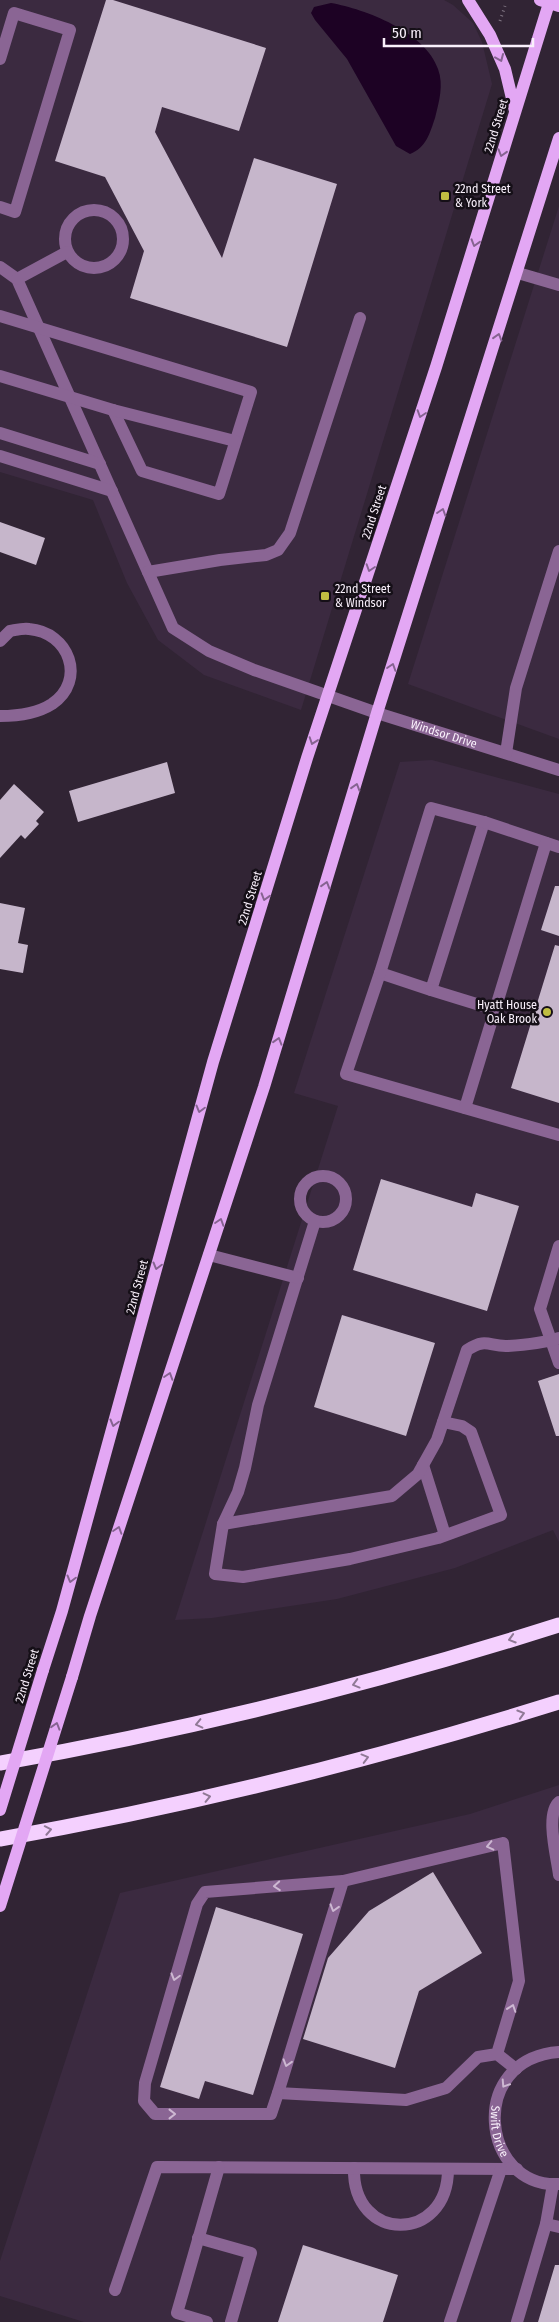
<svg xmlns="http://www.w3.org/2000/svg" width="559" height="2322" viewBox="0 0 559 2322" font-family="'Fira Sans Condensed',sans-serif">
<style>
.built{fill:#3b2a40}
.water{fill:#1d0224}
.building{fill:#c6b6cb}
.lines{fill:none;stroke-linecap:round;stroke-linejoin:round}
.path{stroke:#817684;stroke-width:3;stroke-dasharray:1 4;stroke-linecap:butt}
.minor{stroke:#8a6594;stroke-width:12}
.major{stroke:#e3a7f4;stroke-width:12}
.highway{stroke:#f4d0fe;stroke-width:15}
.major-bridge{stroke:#e3a7f4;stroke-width:12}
.oneway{stroke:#866391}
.oneway2{stroke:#907996}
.oneway3{stroke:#cdb8d2}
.poi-dot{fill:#bfbe41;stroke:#150f17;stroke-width:2}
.labels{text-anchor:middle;stroke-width:5;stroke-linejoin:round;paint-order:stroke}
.street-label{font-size:12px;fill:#f9f0fb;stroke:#150f17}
.poi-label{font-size:12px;fill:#f9f0fb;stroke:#150f17;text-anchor:start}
</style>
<rect width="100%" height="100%" fill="#312434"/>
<path class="built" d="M0,0H444L453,5L473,23L482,42L492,84L301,710L204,675L158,640L127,583L93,500L0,472Z
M559,206V739L408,684Z
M432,760L559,794V1542L553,1530L455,1568L337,1599L212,1618L175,1620L338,1106L294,1093L400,762Z
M559,1785V2322H84L0,2296V2261L120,1893L470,1814Z"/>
<path class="water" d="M331,3C365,9 426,32 438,69C444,85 439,102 435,118C430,133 426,148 410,154L396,146L347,59L315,20L311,13L314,7Z"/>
<path class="building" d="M106,0H113L266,48L239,131L162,107L155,132L222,258L254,158L337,184L287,347L130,298L144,251L105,177L55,161Z
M0,522L45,538L36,565L0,552Z
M167,762L175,793L78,822L69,791Z
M14,784L44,812L36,821L39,824L25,839L21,835L0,858V800Z
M555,886H559V936L541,930Z
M0,903L25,908L18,943L28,945L23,973L0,969Z
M555,945L559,946V1103L511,1088Z
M381,1179L472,1207L476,1193L519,1206L487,1311L353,1270Z
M342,1315L435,1343L406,1436L314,1407Z
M559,1374V1436H556L538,1381Z
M433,1872L482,1953L419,1991L395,2068L303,2039L328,1958L369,1911Z
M216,1907L303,1934L253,2095L205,2081L199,2099L160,2087Z
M303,2245L398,2275L383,2322H278Z
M555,2265H559V2322H538Z"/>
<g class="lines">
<path class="path" d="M500,21L505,6"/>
<g class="minor">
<path d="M0,59L14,13L70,30L15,212L0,207"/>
<circle cx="94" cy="239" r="29"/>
<path id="s1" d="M0,267L17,279L173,628L209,651L254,670L377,713L559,770"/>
<path d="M518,273L559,285"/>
<path d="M17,279L67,252"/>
<path d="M0,316L251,392L219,494L142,471L113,410"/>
<path d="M0,376L113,410L235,441"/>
<path d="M0,433L100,464"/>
<path d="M0,456L112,491"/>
<path d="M148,572L220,560L266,555L278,550L290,533L360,318"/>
<path d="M0,641L10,631C16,630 23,628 29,629C69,632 87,680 52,704C38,713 17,716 0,716"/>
<path d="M506,753L516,688L559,551"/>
<path d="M484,822L431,990L380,973L346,1074L559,1135"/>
<path d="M380,973L431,808L484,822L559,847"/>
<path d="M431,990L496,1010"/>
<path d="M465,1108L546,843"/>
<circle cx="323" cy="1199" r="23"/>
<path d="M315,1221L258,1405L245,1468L238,1492L223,1524L215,1574L243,1577L350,1559L438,1538L501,1515L471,1432L462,1426L443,1422"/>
<path d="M559,1246L540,1309L559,1363"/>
<path d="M209,1255L298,1278"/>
<path d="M423,1465L445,1535"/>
<path d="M223,1524L392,1496L418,1474L437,1440L467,1350C487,1337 489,1347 508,1346C525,1345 544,1343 559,1338"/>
<path d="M559,1802C545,1814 557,1858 559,1875"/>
<path id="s2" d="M559,2052C466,2059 481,2188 559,2184"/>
<path d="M497,2054L519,1981L503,1843L343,1881L278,2093L406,2100L446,2088L478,2057L497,2054L516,2069"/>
<path d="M278,2093L271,2114H155L144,2101L145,2083L197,1904L205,1892L343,1881"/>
<path d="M354,2168C352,2243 448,2244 448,2169"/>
<path d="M546,2224L559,2227"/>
<path d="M198,2238L251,2253L231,2322"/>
<path d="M115,2290L157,2167L517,2169"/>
<path d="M207,2322L177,2313L219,2167"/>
<path d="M450,2322L501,2169"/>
<path d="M517,2322L546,2224L553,2184"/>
</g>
<path class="major" d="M468,0L490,35L505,69L515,111
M540,0L559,6
M43,1670L62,1611L213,1062L307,758L436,367L550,0
M72,1677L90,1616L264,1087L377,713L559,138"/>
<path class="highway" d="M0,1763C189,1730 376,1683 559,1625
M0,1839C189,1806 376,1759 559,1702"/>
<path class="major-bridge" d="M0,1810L43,1670
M0,1906L72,1677"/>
</g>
<defs><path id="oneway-chevron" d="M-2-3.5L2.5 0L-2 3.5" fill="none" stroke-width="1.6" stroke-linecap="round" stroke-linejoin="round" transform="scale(1.25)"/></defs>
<g class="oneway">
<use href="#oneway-chevron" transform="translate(500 58) rotate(67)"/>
<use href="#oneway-chevron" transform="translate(502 153) rotate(107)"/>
<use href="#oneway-chevron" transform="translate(475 243) rotate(107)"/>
<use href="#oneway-chevron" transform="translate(498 337) rotate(-73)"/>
<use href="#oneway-chevron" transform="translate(421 414) rotate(108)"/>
<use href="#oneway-chevron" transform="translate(442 512) rotate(-72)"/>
<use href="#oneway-chevron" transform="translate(370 568) rotate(108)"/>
<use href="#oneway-chevron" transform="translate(392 667) rotate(-72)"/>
<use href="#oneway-chevron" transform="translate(313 741) rotate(109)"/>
<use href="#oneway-chevron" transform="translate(356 787) rotate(-73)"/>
<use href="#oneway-chevron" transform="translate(326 885) rotate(-73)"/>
<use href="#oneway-chevron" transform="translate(265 897) rotate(107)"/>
<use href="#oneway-chevron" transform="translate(278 1041) rotate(-73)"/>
<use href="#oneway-chevron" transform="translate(200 1109) rotate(105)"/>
<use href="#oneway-chevron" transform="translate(220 1222) rotate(-72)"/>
<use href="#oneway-chevron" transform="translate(157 1266) rotate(105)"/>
<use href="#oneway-chevron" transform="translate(169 1376) rotate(-72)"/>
<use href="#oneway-chevron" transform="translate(114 1423) rotate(105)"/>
<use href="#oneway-chevron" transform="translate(118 1530) rotate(-72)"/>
<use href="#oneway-chevron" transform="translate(71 1579) rotate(105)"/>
<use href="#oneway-chevron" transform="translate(56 1726) rotate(-73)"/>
</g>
<g class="oneway2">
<use href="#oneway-chevron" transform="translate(512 1639) rotate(163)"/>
<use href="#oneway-chevron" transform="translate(356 1684) rotate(165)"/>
<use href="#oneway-chevron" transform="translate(521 1714) rotate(-17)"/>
<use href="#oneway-chevron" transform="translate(199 1724) rotate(167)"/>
<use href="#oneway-chevron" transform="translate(365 1758) rotate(-15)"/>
<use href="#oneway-chevron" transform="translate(207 1797) rotate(-13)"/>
<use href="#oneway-chevron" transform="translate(48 1830) rotate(-11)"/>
</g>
<g class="oneway3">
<use href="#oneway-chevron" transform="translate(490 1846) rotate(167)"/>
<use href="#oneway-chevron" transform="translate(277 1886) rotate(176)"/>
<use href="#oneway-chevron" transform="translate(334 1908) rotate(107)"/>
<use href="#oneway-chevron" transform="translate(175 1977) rotate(106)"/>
<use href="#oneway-chevron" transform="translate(512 2008) rotate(-71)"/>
<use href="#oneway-chevron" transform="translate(287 2063) rotate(107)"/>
<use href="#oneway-chevron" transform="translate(505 2084) rotate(123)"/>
<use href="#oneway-chevron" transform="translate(172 2114)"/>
</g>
<g class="poi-dot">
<rect x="440" y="191" width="10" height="10" rx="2.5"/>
<rect x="320" y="591" width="10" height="10" rx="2.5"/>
<circle cx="547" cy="1012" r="5"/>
</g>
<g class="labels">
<g class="street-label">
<text transform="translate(496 126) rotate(-73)" y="4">22nd Street</text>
<text transform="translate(374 512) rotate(-72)" y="4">22nd Street</text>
<text dy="4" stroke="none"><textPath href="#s1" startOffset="695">Windsor Drive</textPath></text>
<text transform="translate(250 898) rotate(-73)" y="4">22nd Street</text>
<text transform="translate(137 1287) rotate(-75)" y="4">22nd Street</text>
<text transform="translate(27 1676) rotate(-73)" y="4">22nd Street</text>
<text dy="4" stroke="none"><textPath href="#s2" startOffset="116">Swift Drive</textPath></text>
</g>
<g class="poi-label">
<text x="455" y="193">22nd Street<tspan x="455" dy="14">&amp; York</tspan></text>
<text x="335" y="593">22nd Street<tspan x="335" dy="14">&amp; Windsor</tspan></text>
<text x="537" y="1009" text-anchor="end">Hyatt House<tspan x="537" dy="14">Oak Brook</tspan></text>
</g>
</g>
<path d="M384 38v8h149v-8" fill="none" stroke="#f9f0fb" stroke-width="2.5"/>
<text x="392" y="38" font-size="15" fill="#f9f0fb" stroke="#150f17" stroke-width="4" paint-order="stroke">50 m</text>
</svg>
